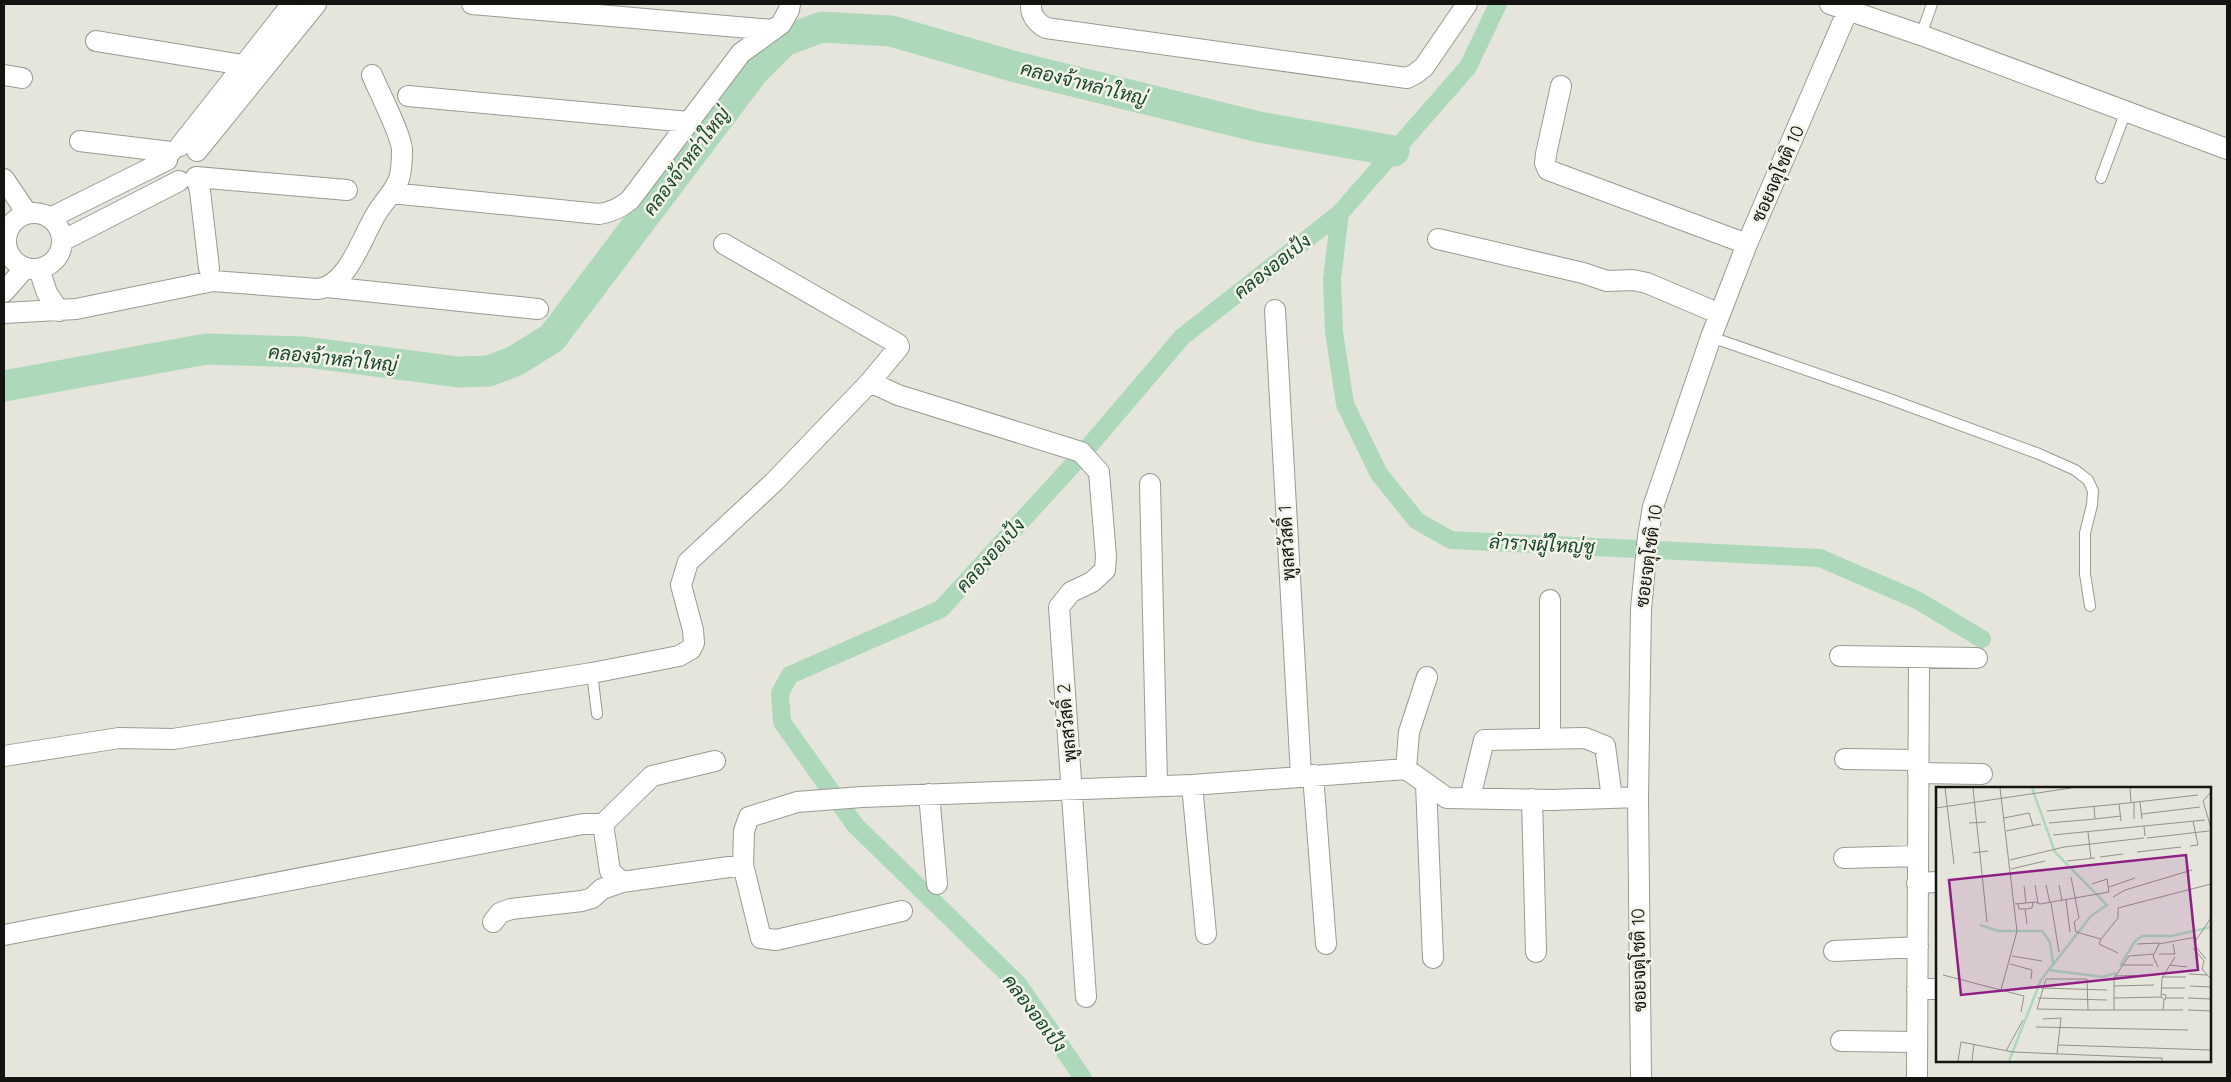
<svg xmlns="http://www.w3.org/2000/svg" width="2231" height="1082" viewBox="0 0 2231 1082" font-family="Quicksand,Sarabun,sans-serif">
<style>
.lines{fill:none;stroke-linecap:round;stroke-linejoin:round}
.canal{stroke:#add9ba;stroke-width:18}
.river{stroke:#add9ba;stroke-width:31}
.lane-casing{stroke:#9b9a92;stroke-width:12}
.street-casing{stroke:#9b9a92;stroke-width:22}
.lane{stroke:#fff;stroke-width:10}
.street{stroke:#fff;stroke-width:20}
.labels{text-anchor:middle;stroke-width:5;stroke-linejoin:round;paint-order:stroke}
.street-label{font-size:18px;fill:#131310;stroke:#f3f3e9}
.water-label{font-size:19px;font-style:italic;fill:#144628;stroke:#f3f3e9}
.inset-river{fill:none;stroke:#add9ba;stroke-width:2.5}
.inset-road{fill:none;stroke:#92918a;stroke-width:1}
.view{fill:#8e2083;fill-opacity:0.15;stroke:#8e2083;stroke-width:2.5}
.inset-edge{fill:none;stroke:#131310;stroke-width:2.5}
</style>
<rect width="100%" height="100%" fill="#e6e5dc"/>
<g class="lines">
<path class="canal" d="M1340,213L1332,279L1334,332L1345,404L1379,474L1417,521L1451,540L1820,558L1917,600L1982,639
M1083,1078L1018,984L855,825L782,722L780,693L790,675L941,609L1079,458L1182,337L1340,213L1468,67L1498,4"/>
<path class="river" d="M4,386L206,349L305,352L458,372L489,371L515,361L552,338L753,72L784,41L822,27L891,31L1016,67L1259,127L1394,151"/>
<defs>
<path id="lane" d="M1921,35L1932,4
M2101,178L2126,111
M1711,337L1884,397L2039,454L2075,470L2088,480L2093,491L2092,505L2085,533V574L2090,606
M592,673L597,714"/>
<path id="street" d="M472,4L773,30
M1031,4C1030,15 1037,23 1046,28L1407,78L1415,74L1424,67L1467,4
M1830,4L1921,35L2227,149
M96,41L243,65L251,72
M4,75L22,78
M1561,86L1546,154L1545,163L1548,170L1747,244
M408,96L689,122
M80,141L171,152
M180,146L292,4
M197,151L316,4
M4,179L27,213
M391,193L599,214C612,212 620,208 630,200L741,53L781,24L789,10L790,4
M6 241a28 28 0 1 1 56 0a28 28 0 1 1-56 0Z
M50,218L167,160
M1438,239L1583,273L1607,281L1633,280L1647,283L1720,314
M62,241L179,181
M724,244L898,344L899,347L870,382
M209,268L200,191L196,177L347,190
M39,269L47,293L59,311
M327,287L538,309
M4,292L25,268
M1275,310L1301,775
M4,313L76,309L213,281L317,289C349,286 362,235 378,211C385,200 394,192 399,179C402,170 402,159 402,149C400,132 379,92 372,75
M1150,484L1157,785
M1550,600V738
M1840,656L1977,658
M4,756L119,738L173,739L592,673L679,656L691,649L694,643L693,630L681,585L688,562L774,482L870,382L898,395L1081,452L1099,472L1106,556L1105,570L1092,582L1071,592L1059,607L1086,997
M1845,759L1918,760
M1406,769L1409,732L1427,677
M1918,773L1982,774
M1313,775L1326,944
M1426,784L1433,958
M1192,785L1206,934
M929,794L937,884
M1470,798L1484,740L1585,738L1605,746L1612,798
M1532,799L1536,952
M603,824L610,871L622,882
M1844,858L1917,856
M1917,883L1937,882
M902,911L776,940L761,938L743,865L744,831L749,817L797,802L862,797L1192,785L1406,769L1447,798L1552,800L1638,797
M493,922L500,913L511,909L582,901L592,898L602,889L622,882L743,865
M4,935L583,824H603L652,776L715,761
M1834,951L1918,947
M1917,989H1937
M1841,1041L1916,1042
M1641,1078L1638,797L1641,609L1648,536L1653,507L1711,337L1747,244L1848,10
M1917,1078L1919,658"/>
</defs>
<use href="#lane" class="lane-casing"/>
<use href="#street" class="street-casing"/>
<use href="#lane" class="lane"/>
<use href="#street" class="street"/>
</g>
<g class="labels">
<g class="street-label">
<text transform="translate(1778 174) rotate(-66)" y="6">ซอยจตุโชติ 10</text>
<text transform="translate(1287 543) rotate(-93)" y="6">พูลสวัสดิ์ 1</text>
<text transform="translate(1649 556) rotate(-82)" y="6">ซอยจตุโชติ 10</text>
<text transform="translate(1067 723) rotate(-95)" y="6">พูลสวัสดิ์ 2</text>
<text transform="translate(1639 960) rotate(-91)" y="6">ซอยจตุโชติ 10</text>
</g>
<g class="water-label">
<text transform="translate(1084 83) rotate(14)" y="7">คลองจ้าหล่าใหญ่</text>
<text transform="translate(686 161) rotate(-53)" y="7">คลองจ้าหล่าใหญ่</text>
<text transform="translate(1272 266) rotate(-38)" y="7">คลองออเป้ง</text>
<text transform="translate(333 358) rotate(6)" y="7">คลองจ้าหล่าใหญ่</text>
<text transform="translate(1542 544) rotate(3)" y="7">ลำรางผู้ใหญ่ชู</text>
<text transform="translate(990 555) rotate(-48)" y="7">คลองออเป้ง</text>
<text transform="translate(1035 1013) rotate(53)" y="7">คลองออเป้ง</text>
</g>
</g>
<g transform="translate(1936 787)">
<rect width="275" height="275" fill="#e6e5dc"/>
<path class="inset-river" d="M44,138L62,144H106L114,155L117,176M184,179L199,154L206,149H236L275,140M112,183L167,190L180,186M73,274L105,193L155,129L171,118L119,65L96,1"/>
<path class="inset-road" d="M9,1L18,77M37,1L51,135M64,1L81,144L65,203M194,1L195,16M275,5L267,14L275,41M198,15V32M204,15L206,32M158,19L159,32L185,29M0,21L135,1M111,24L183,17M206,27L264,20M68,31L93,26L97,39M185,34L183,17L262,8M33,36L50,35M113,36L159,32M208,39L269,33M70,44L105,37M152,45L155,72M117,48L208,39L209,49M211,51L273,44M254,59L262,58L257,34M201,65L245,60M37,66L52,64M164,70L187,67M74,73L128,60L208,51M131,74L159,71M75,82L109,74M135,90L143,131L138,135L140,145L165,152L182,131V121L275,97M99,98L102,116M110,98L114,116M123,98L126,113M88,99L90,116M173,100L199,91M177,110L189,103L256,83M130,113L134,145M115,116L123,165M79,117L99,115L104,117L173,105L171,92L156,97M82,117L83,122H89L96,121L97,115M89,122L91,137M165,152L163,157L182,166M258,156L275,131M201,157L224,156M259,159L270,172M257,161L268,174M223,167H239L237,157M76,169L106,174M268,174L266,182L275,192M74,177L96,183L95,192M187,178H217M234,178L251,180M222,180L217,169L223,157L260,150M253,187L271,188M7,188L88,209L85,225M179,189L217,188M226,190H250M178,199L218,198M254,199L275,200M105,201L171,203M226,201H249M226,207L230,208L229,213L225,210L226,191L239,170M102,211L171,213M178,211L225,210M230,211H248M252,211L275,212M228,213L227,223H247M152,223L151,192H110L101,222L152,223H227M178,223V191L193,169L218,167M252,223L275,224M107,232L125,231L121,267M100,240L252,243M123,258L275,263M70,264L87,233M22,274L25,255L77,265L221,271H226V274M36,274L38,257"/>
<path class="view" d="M250,68L262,183L25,208L13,93Z"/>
<rect width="275" height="275" class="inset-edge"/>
</g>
<rect width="2231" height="1082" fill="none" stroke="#131310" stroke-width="10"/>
</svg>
